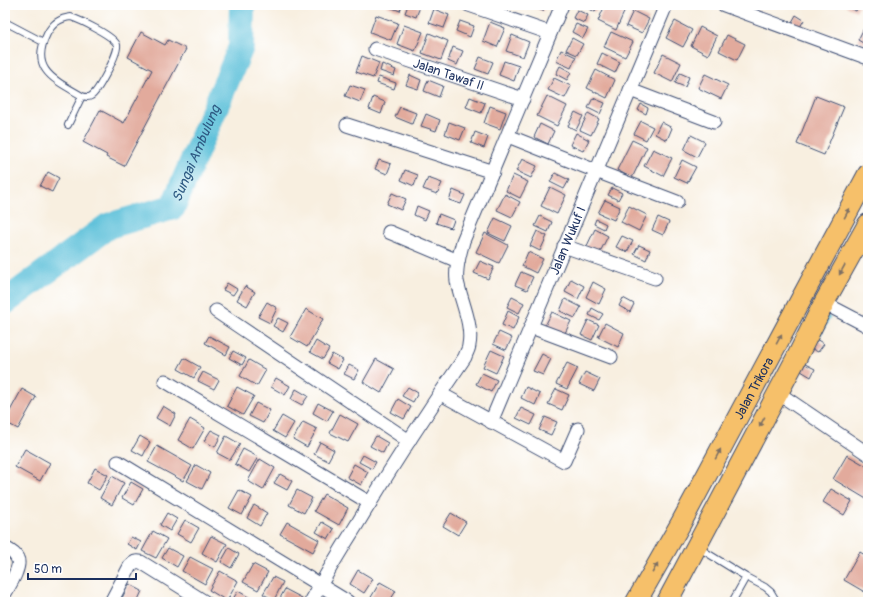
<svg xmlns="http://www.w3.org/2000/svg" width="873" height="607" viewBox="0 0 873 607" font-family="Pangolin,sans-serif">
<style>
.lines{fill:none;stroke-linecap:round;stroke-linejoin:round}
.stream{stroke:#5bc0d9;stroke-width:4.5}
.river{stroke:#5bc0d9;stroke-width:26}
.building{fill:#e2aa9c}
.lane-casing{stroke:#3c4c72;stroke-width:8}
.street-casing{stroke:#3c4c72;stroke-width:15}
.primary-casing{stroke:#3c4c72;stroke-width:22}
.lane{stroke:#fff;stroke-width:6}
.street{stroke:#fff;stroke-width:13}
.primary{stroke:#f6c06b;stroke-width:20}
.oneway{fill:#7e7064}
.labels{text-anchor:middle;stroke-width:3.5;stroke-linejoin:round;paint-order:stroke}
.street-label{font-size:13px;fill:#1b2f5e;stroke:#fff}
.water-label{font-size:14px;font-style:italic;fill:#2e5a83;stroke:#fff}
</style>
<rect width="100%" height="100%" fill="#fff"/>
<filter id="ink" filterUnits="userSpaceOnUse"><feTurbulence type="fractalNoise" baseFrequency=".025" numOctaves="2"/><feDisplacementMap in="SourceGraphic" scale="8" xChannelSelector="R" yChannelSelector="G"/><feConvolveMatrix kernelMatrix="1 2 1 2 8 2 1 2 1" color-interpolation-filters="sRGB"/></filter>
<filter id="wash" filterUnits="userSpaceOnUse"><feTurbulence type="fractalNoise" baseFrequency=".012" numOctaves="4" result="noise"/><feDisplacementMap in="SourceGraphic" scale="16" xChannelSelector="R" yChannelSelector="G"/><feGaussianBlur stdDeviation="0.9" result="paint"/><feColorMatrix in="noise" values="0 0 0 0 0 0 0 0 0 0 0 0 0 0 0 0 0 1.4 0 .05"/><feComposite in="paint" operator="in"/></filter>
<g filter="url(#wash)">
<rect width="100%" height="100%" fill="#f8efe0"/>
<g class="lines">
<path class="stream" d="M819,334L828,318"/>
<path class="river" id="s1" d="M5,302L108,226L173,207L241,47L242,5"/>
</g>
<g id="blocks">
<path class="building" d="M388,5H402L400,11L387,6Z
M408,5H414L420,7L416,17L405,13Z
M531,5H545L543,11L530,6Z
M585,5H598L595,12L584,6Z
M605,5H620L626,8L616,30L598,21Z
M844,5H859L856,11Z
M434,9L449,15L444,28L429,23Z
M577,10L588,15L584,23L573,18Z
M633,11L649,19L642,33L626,26Z
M376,15L398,23L391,40L370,32Z
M796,15L804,20L800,27L792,22Z
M460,21L474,26L470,37L456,31Z
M675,21L692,30L683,47L666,38Z
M490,22L505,28L497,47L483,41Z
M576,24L588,29L583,38L572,32Z
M404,25L423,32L415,51L397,44Z
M865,26L868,28V46L858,40Z
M700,27L717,36L708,55L691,46Z
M141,32L165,45L168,40L186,49L124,166L106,157L107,155L83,142L100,110L124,123L152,70L128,57Z
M611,32L633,42L625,57L604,47Z
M429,33L448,41L441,60L422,53Z
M512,35L529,42L523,57L506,51Z
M727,35L745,44L737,60L719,51Z
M572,38L583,44L577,55L566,50Z
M453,47L463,51L457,65L448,61Z
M561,50L576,57L571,68L556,61Z
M602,53L620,62L615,73L597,64Z
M663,54L681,63L672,82L654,73Z
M362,56L379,63L373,78L356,72Z
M480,57L493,62L488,74L475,69Z
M504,61L519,66L514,81L499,75Z
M382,64L396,70L394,76L380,71Z
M560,66L571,72L567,80L556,74Z
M596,70L615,80L607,98L587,88Z
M680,73L689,77L685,87L675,83Z
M705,74L728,85L721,99L698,88Z
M410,75L421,80L418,89L406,85Z
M379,77L396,83L394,89L377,83Z
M554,78L571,86L565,98L548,90Z
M428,80L443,86L439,97L424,91Z
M350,85L365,90L360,102L345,96Z
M547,96L567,106L557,126L537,116Z
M816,96L844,107L824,155L797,144Z
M373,97L385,102L381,114L369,109Z
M470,97L485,103L481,113L466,107Z
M593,98L605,103L600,114L588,108Z
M641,104L648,108L646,114L638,110Z
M490,106L506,112L500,129L484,123Z
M400,107L416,113L412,124L395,117Z
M575,112L583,116L576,130L568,126Z
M588,113L599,119L591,135L580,130Z
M426,114L440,120L436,131L421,126Z
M641,121L653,127L646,140L634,134Z
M449,122L465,128L460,140L445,134Z
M661,122L672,128L667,140L655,134Z
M540,124L554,131L548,144L534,137Z
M475,132L488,137L484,148L471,143Z
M576,133L589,140L583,151L570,145Z
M691,135L705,142L697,157L684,150Z
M632,140L647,147L632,178L617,170Z
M653,149L672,158L663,176L644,166Z
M522,159L537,166L531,178L516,171Z
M379,160L391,164L387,174L375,169Z
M682,160L696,167L687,183L674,177Z
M405,170L418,175L414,186L401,180Z
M48,172L59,178L52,192L40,186Z
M555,173L569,180L564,189L550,182Z
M513,175L528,182L520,198L506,191Z
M428,178L442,183L437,194L423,189Z
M550,187L566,195L557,214L541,206Z
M612,188L622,193L618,200L608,195Z
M453,190L465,195L461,204L449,200Z
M392,193L406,199L401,210L387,204Z
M505,194L520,202L512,217L497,210Z
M605,200L620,207L614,220L598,213Z
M417,206L429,211L425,220L414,215Z
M629,206L647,215L639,231L621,222Z
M439,214L454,220L451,228L436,223Z
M540,216L552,222L548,232L535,226Z
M658,217L669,222L663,235L652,230Z
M495,218L512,226L505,241L488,233Z
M596,219L606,224L604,229L594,224Z
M595,229L608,236L598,256L585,250Z
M537,231L547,236L540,251L530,246Z
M485,233L508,245L499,263L476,252Z
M622,236L633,241L627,252L616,247Z
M639,245L650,250L646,260L634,254Z
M528,252L543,259L536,273L522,266Z
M480,261L494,267L488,279L474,273Z
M521,272L533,277L527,290L515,285Z
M571,279L584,286L578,299L565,292Z
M593,282L606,289L599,304L586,297Z
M227,283L237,289L233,295L223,290Z
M245,286L255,292L247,306L237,300Z
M512,297L524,303L519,313L507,307Z
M623,298L634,304L630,312L619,306Z
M565,299L581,307L575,318L560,311Z
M267,302L277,308L270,323L258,317Z
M592,308L603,314L599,320L589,315Z
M306,309L323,319L307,347L290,337Z
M508,311L519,317L513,330L502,325Z
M552,312L571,321L564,335L545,326Z
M278,318L288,323L283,332L273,326Z
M588,320L599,325L592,340L581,335Z
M605,323L624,333L618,347L598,337Z
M499,332L512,338L506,350L493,344Z
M209,336L230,347L226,355L205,343Z
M816,339L824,344L818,352L810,348Z
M316,341L329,349L323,359L310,352Z
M491,350L504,356L496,373L483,367Z
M233,351L246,358L242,365L229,358Z
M332,354L343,360L338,369L327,363Z
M542,354L551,359L543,375L533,371Z
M184,358L200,367L194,378L178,369Z
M376,359L394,369L381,393L363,382Z
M249,360L266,370L257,386L240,376Z
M567,363L578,368L567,389L556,384Z
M805,364L815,369L811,377L801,371Z
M349,365L359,370L354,379L344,374Z
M203,372L219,380L214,389L198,381Z
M585,372L600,379L594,391L579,384Z
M482,373L497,380L491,392L476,384Z
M276,378L290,386L285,395L271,387Z
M237,387L254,396L243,415L227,406Z
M408,387L418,393L413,402L402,396Z
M526,387L540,394L535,405L521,398Z
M22,389L36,397L18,429L5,422V420Z
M296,389L308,396L302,405L291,399Z
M556,389L569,395L562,410L548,404Z
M398,399L411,407L404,419L391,412Z
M256,403L270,410L263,423L249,416Z
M318,403L333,411L327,421L313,413Z
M163,406L176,414L170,426L156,418Z
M521,408L536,415L531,425L516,418Z
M340,414L358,424L348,442L330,433Z
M282,416L294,423L285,438L273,431Z
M545,417L557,422L551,435L539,430Z
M190,419L205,428L193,449L178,440Z
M303,422L317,429L307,447L293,439Z
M211,430L221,435L215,447L204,441Z
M140,436L150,442L143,456L132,450Z
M226,436L240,444L230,460L217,453Z
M376,436L388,443L383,453L370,446Z
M320,442L334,450L328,461L314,454Z
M157,446L192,466L183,481L148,462Z
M25,449L50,463L40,481L15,467Z
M243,449L258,457L249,472L235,464Z
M363,455L376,462L372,469L359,462Z
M847,455L868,467V500L833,479Z
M260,459L275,468L263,490L248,481Z
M354,464L368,472L361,485L347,477Z
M196,465L210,473L202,489L187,481Z
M95,468L108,475L99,490L87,483Z
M280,474L292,481L287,490L274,483Z
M112,476L124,483L112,505L100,498Z
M131,482L143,489L134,505L122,498Z
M831,489L852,501L844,515L823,502Z
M239,490L252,497L242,515L229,508Z
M297,490L312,498L304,513L289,505Z
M324,494L348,508L339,525L314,511Z
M254,505L267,513L260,526L247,518Z
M167,513L177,519L170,531L160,525Z
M451,513L466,522L458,535L443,526Z
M185,520L199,528L191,542L177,534Z
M287,522L319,540L313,552L280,534Z
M322,522L334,529L328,539L316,532Z
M153,531L167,539L156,558L142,551Z
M211,536L227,544L217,562L202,553Z
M131,537L141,542L137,550L127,544Z
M168,548L183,556L177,567L162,558Z
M229,548L239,554L231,568L221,562Z
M860,552L868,557V594L844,580Z
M190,557L213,569L205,584L182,571Z
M253,564L268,572L258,590L243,582Z
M358,570L373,579L364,593L350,584Z
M220,571L238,581L227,601L209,590Z
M273,577L283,582L274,600L263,594Z
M380,582L396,591L389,602H375L370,599Z
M129,584L142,591L137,602H129L122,598Z
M285,589L302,598L300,602H278Z
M238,591L252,599L250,602H231Z"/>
</g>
</g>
<g filter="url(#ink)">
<use href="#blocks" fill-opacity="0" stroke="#3c4c72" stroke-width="1"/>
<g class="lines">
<defs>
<path id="lane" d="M71,17C80,20 114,36 117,45C119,52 98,92 91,96C88,98 85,97 82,96C55,80 29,70 47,34C52,24 60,18 71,17Z
M5,22L43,42
M68,125L82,96
M699,548L746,577L765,587L771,592L777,602
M732,602L746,577"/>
<g id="street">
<path d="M469,5L550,33"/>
<path d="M724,5L868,58"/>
<path id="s2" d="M375,49L523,99"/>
<path d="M630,90L714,122"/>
<path d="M347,125L493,172"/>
<path d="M508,136L596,171L677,202"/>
<path d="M389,232L458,261"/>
<path d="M564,246L655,278"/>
<path d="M824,303L868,326"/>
<path d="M216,311L409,441"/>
<path d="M531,327L611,357"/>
<path d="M165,381L370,503"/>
<path d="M778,393L868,454"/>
<path d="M441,394L564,461L578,429"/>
<path id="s3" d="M491,422L666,5"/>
<path d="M118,462L348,602"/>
<path d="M5,548C9,550 15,553 17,558C22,566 9,586 5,593"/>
<path d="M111,602L130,566C134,562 136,561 141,562L205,602"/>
<path d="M311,602C325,576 340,551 356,526C390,469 427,412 465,357C466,353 469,349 469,345C473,325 461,301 457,281C455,267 460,254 463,241L562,5"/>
</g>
<g id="primary">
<path id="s4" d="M636,602L681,523L868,174"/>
<path d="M667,602L797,357L824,303L868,224"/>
</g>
</defs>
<use href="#lane" class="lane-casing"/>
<use href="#street" class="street-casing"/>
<use href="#primary" class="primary-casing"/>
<use href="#lane" class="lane"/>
<use href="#street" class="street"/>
<use href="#primary" class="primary"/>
</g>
<defs><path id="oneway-solid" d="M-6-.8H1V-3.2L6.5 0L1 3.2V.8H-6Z"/></defs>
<g class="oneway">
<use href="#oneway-solid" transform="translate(847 213) rotate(-62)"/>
<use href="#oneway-solid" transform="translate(842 270) rotate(119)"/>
<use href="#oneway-solid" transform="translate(779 339) rotate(-62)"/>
<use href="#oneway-solid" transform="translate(762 422) rotate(118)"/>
<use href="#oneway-solid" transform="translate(718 454) rotate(-62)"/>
<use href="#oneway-solid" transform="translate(655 568) rotate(-61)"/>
</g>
</g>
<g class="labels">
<g class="street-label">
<text dy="5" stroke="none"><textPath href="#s2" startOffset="78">Jalan Tawaf II</textPath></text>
<text dy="5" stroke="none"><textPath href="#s3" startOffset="197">Jalan Wukuf I</textPath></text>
<text dy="5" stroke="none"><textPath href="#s4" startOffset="244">Jalan Trikora</textPath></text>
</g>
<g class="water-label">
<text dy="5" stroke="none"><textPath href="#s1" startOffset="254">Sungai Ambulung</textPath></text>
</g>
</g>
<rect width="873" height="607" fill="none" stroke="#fff" stroke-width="20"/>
<path d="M28 573v6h108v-6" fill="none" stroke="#1b2f5e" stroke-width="2"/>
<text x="34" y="573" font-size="12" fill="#1b2f5e" stroke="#ffffff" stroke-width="3" paint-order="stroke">50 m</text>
</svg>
